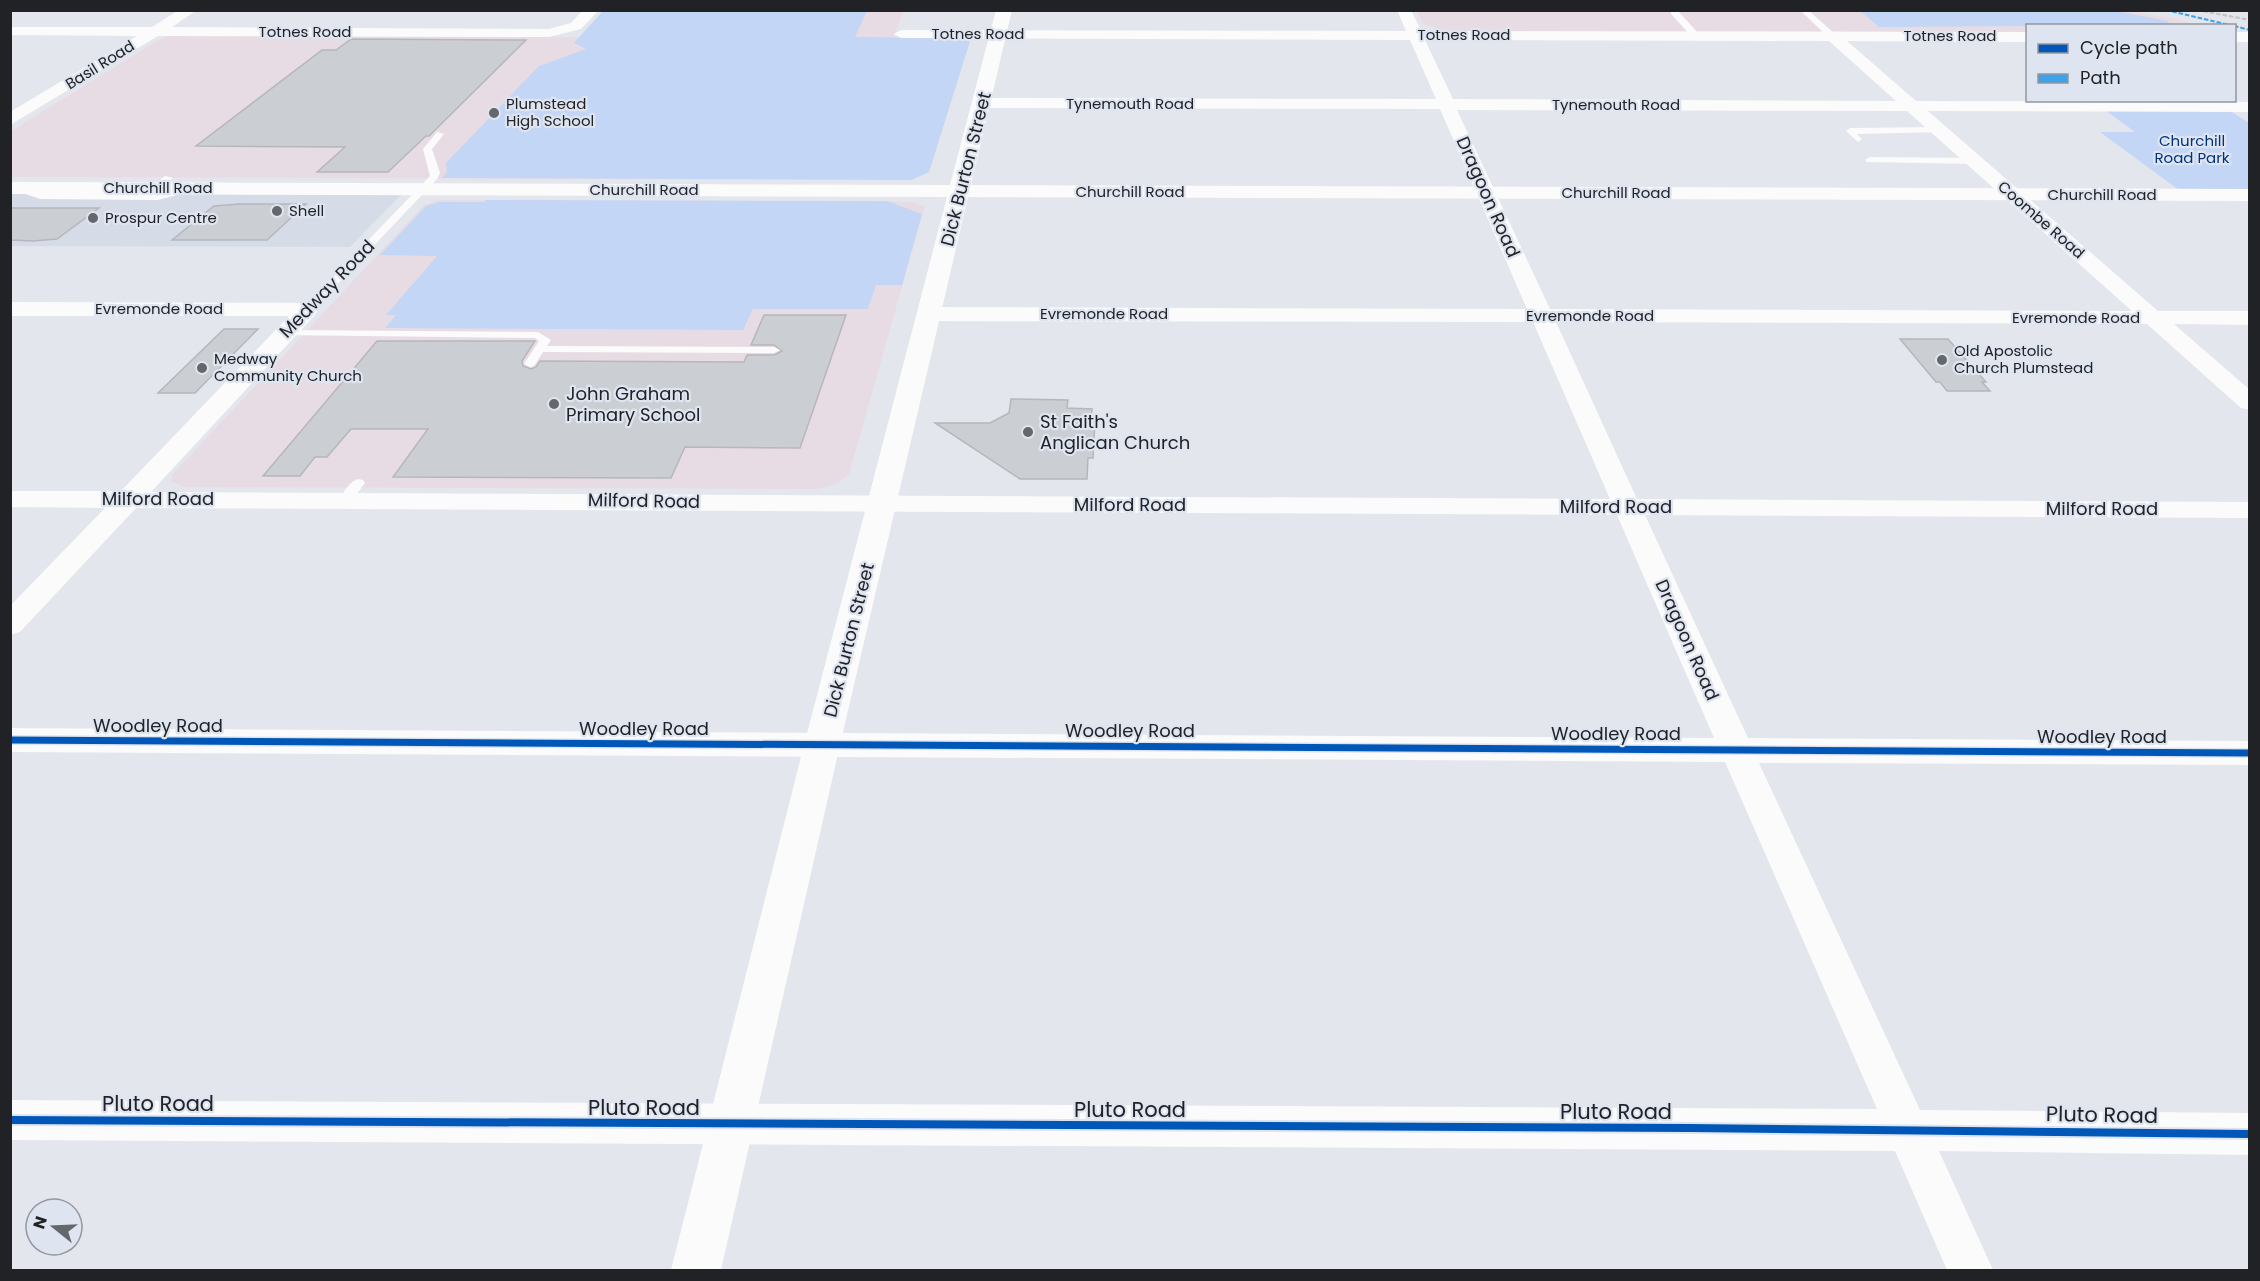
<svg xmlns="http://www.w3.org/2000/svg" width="2260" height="1281" viewBox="0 0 2260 1281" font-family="Poppins,sans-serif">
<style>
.built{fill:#d5dce8}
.education{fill:#e8dce4}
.green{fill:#c3d6f5}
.building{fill:#cbced2;stroke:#b5b7bc;stroke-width:1.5}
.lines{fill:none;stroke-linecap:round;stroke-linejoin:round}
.service{fill:#fbfbfc;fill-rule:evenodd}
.minor{fill:#fbfbfc;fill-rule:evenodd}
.tertiary{fill:#fbfbfc;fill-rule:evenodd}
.rail{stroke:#c0c1c3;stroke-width:2;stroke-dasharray:4.5 2;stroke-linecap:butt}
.quiet{stroke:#3da2eb;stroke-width:2;stroke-dasharray:4.5 2;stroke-linecap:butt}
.cycleway-far1-casing{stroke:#dfe5f0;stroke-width:10}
.cycleway-casing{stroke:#dfe5f0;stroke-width:12}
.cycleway-far1{stroke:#0057b8;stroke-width:7}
.cycleway{stroke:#0057b8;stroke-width:8}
.poi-dot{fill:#64676b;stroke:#dfe5f0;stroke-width:2}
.labels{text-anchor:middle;stroke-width:4.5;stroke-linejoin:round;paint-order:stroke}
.far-street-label{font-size:15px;fill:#202226;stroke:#dfe5f0}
.far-poi-label{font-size:15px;fill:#202226;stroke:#dfe5f0;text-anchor:start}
.far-park-label{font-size:15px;fill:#00327d;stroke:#dfe5f0}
.street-label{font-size:18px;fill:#202226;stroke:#dfe5f0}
.poi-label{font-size:18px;fill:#202226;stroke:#dfe5f0;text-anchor:start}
.near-street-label{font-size:21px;fill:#202226;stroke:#dfe5f0}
</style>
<rect width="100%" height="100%" fill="#e3e6ec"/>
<path class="built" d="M11,193L402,194L350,247L11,246Z"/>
<path class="education" d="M904,10L893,38H960L970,41L929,172L911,180L11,177V131L160,39L173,35L579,37L603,11Z
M2128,10L2188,22L2196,25L2028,26L2027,32L1448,31L1423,24L1417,11Z
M438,200L912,202L925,206L849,474L836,484L817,489L185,487L172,482V475L424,205Z"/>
<path class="green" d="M603,11H867L855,37L960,38L970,41L929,172L911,180L442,178L447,172L446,163L539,66L586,49L574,43Z
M1860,11L2111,10L2168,21L2170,25L1879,27Z
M2105,110H2229L2249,123V190H2179L2100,132H2135Z
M486,200L887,201L922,214L902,285H876L868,309H753L743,330L385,328L396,315H386L437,256L380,255L426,206L439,202H484Z"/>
<path class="building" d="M351,39L526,40L429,136H426L388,172H317L345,147L196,146L322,50H336Z
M239,204H306L267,240H172L214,206Z
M10,208H99L57,239L33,241L10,240Z
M764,315H846L800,448L685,447L671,478L393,477L428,429H351L327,457H315L300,476H263L377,341H535L522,361L523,366L531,369L536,367L540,361L744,362L747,355H774L782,351L774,345H751Z
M224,329H258L195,393H158Z
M1900,339H1948L1986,382H1982L1990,391H1947L1940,382H1936Z
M1011,399L1068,400L1067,408L1092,409L1091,422H1095L1093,458H1088L1087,479H1020L935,423H990L1009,413Z"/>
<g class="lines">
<path class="service" d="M1671,10H1677L1699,34V38H1693L1671,14Z
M1800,10H1808L1835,34V38H1829Z
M1939,127L1943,130L1942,132L1857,134L1862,139L1858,142L1846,131L1850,128Z
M437,132L444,134L432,149L440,173L437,179L311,312H303V308L430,176L423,149Z
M1870,157L1974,158L1979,161L1974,164L1867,162L1865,160Z
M165,176L173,178L158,190H152V186Z
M17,185L41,193L158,194L195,186L200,189L158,200L40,199L14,190L12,188Z
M285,330L538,332L551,340L547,346L774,347L780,350L774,353L543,352L534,366L530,367L524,364L539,341L535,338L281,335L279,333Z
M358,479L363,480L365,483L351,502H341L339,499C344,492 350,481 358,479Z"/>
<path class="minor" d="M179,10H197L172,27L549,29L571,23L583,10H599L581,29L549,37L158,36L10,125V112L137,36L10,35V27H152Z
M1397,10H1411L1421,31L2028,32V42L1847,41L1916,101L2250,102V112L1928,111L2158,311H2250V325L2174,324L2250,390V410L2241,408L2147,324L1556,322L1637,499L2250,502V518L1645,515L1748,738L2250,741V765L1759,763L1920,1110L2250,1113V1155L1939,1151L1993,1270H1947L1895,1151L10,1140V1100L1877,1109L1725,762L10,752V728L1714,738L1617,515L136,508L20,632L10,635V606L105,508L10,507V491H121L289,316H10V302L307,303L315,305L318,310L315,315L151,492L1610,499L1533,322L931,321L923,319L920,314L923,309L931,307L1527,309L1440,109L983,108L975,103L983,98L1436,99L1410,40L901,38L894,34L901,30L1406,31ZM1425,40L1829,41L1896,101L1453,99ZM1457,110L1907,111L2132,311L1550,309Z
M2234,32H2250V42H2234Z"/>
<path class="tertiary" d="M996,10H1012L971,185L2250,189V201L968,197L840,745L721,1270H671L804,745L947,197L10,194V182L950,185Z"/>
<path class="rail" d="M2197,10L2250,20"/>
<path class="quiet" d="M2166,10L2234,26
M2234,26L2250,30"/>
<defs>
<path id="cycleway-far1" d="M10,740L2250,753"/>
<path id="cycleway" d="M10,1120L1690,1128L2250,1134"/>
</defs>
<use href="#cycleway-far1" class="cycleway-far1-casing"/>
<use href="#cycleway" class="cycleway-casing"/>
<use href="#cycleway-far1" class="cycleway-far1"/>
<use href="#cycleway" class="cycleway"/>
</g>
<g class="poi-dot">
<circle cx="494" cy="113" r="6"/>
<circle cx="277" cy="211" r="6"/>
<circle cx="93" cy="218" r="6"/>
<circle cx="1942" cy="360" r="6"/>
<circle cx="202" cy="368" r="6"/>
<circle cx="554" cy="404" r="6"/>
<circle cx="1028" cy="432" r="6"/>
</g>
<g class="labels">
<g class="far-street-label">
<text x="305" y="37">Totnes Road</text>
<text x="978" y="39">Totnes Road</text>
<text x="1464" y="40">Totnes Road</text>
<text x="1950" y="41">Totnes Road</text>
<text transform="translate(100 65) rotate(-32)" y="5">Basil Road</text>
<text x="1130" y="109">Tynemouth Road</text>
<text x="1616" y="110">Tynemouth Road</text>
<text x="158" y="193">Churchill Road</text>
<text x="644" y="195">Churchill Road</text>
<text x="1130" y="197">Churchill Road</text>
<text x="1616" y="198">Churchill Road</text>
<text x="2102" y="200">Churchill Road</text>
<text transform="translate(2041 220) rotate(41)" y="5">Coombe Road</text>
<text x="159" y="314">Evremonde Road</text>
<text x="1104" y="319">Evremonde Road</text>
<text x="1590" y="321">Evremonde Road</text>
<text x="2076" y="323">Evremonde Road</text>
</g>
<g class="far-poi-label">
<text x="506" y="109">Plumstead<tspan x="506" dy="17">High School</tspan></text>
<text x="289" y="216">Shell</text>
<text x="105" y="223">Prospur Centre</text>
<text x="1954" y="356">Old Apostolic<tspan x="1954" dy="17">Church Plumstead</tspan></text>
<text x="214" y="364">Medway<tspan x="214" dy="17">Community Church</tspan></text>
</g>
<g class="far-park-label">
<text x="2192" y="146">Churchill<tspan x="2192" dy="17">Road Park</tspan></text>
</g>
<g class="street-label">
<text transform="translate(966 169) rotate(-76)" y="6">Dick Burton Street</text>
<text transform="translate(1488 197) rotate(66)" y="6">Dragoon Road</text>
<text transform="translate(327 289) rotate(-46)" y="6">Medway Road</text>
<text x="158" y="505">Milford Road</text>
<text transform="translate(644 501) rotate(1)" y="6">Milford Road</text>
<text x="1130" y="511">Milford Road</text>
<text x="1616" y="513">Milford Road</text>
<text x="2102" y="515">Milford Road</text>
<text transform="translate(849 640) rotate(-76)" y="6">Dick Burton Street</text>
<text transform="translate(1687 640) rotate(66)" y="6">Dragoon Road</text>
<text x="158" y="732">Woodley Road</text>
<text x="644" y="735">Woodley Road</text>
<text x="1130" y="737">Woodley Road</text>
<text x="1616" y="740">Woodley Road</text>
<text x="2102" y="743">Woodley Road</text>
</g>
<g class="poi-label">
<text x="566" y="400">John Graham<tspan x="566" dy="21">Primary School</tspan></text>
<text x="1040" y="428">St Faith's<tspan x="1040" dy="21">Anglican Church</tspan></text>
</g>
<g class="near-street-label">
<text x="158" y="1111">Pluto Road</text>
<text x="644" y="1115">Pluto Road</text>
<text x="1130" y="1117">Pluto Road</text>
<text x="1616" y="1119">Pluto Road</text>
<text transform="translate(2102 1115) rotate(1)" y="7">Pluto Road</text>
</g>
</g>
<rect width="2260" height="1281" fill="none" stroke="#202226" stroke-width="24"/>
<rect x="2026" y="24" width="210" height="78" fill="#dfe5f0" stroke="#93979f" stroke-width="1.5"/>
<rect x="2038" y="44" width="30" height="9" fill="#0057b8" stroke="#93979f" stroke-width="1.5"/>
<text x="2080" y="54" font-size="18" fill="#202226">Cycle path</text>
<rect x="2038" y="74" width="30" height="9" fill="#3da2eb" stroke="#93979f" stroke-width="1.5"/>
<text x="2080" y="84" font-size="18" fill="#202226">Path</text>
<g transform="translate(54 1227) rotate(288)"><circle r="28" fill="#dfe5f0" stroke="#93979f" stroke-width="1.5"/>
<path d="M0-4.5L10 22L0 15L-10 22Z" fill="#64676b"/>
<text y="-9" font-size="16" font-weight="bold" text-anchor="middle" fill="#202226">N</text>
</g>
</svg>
